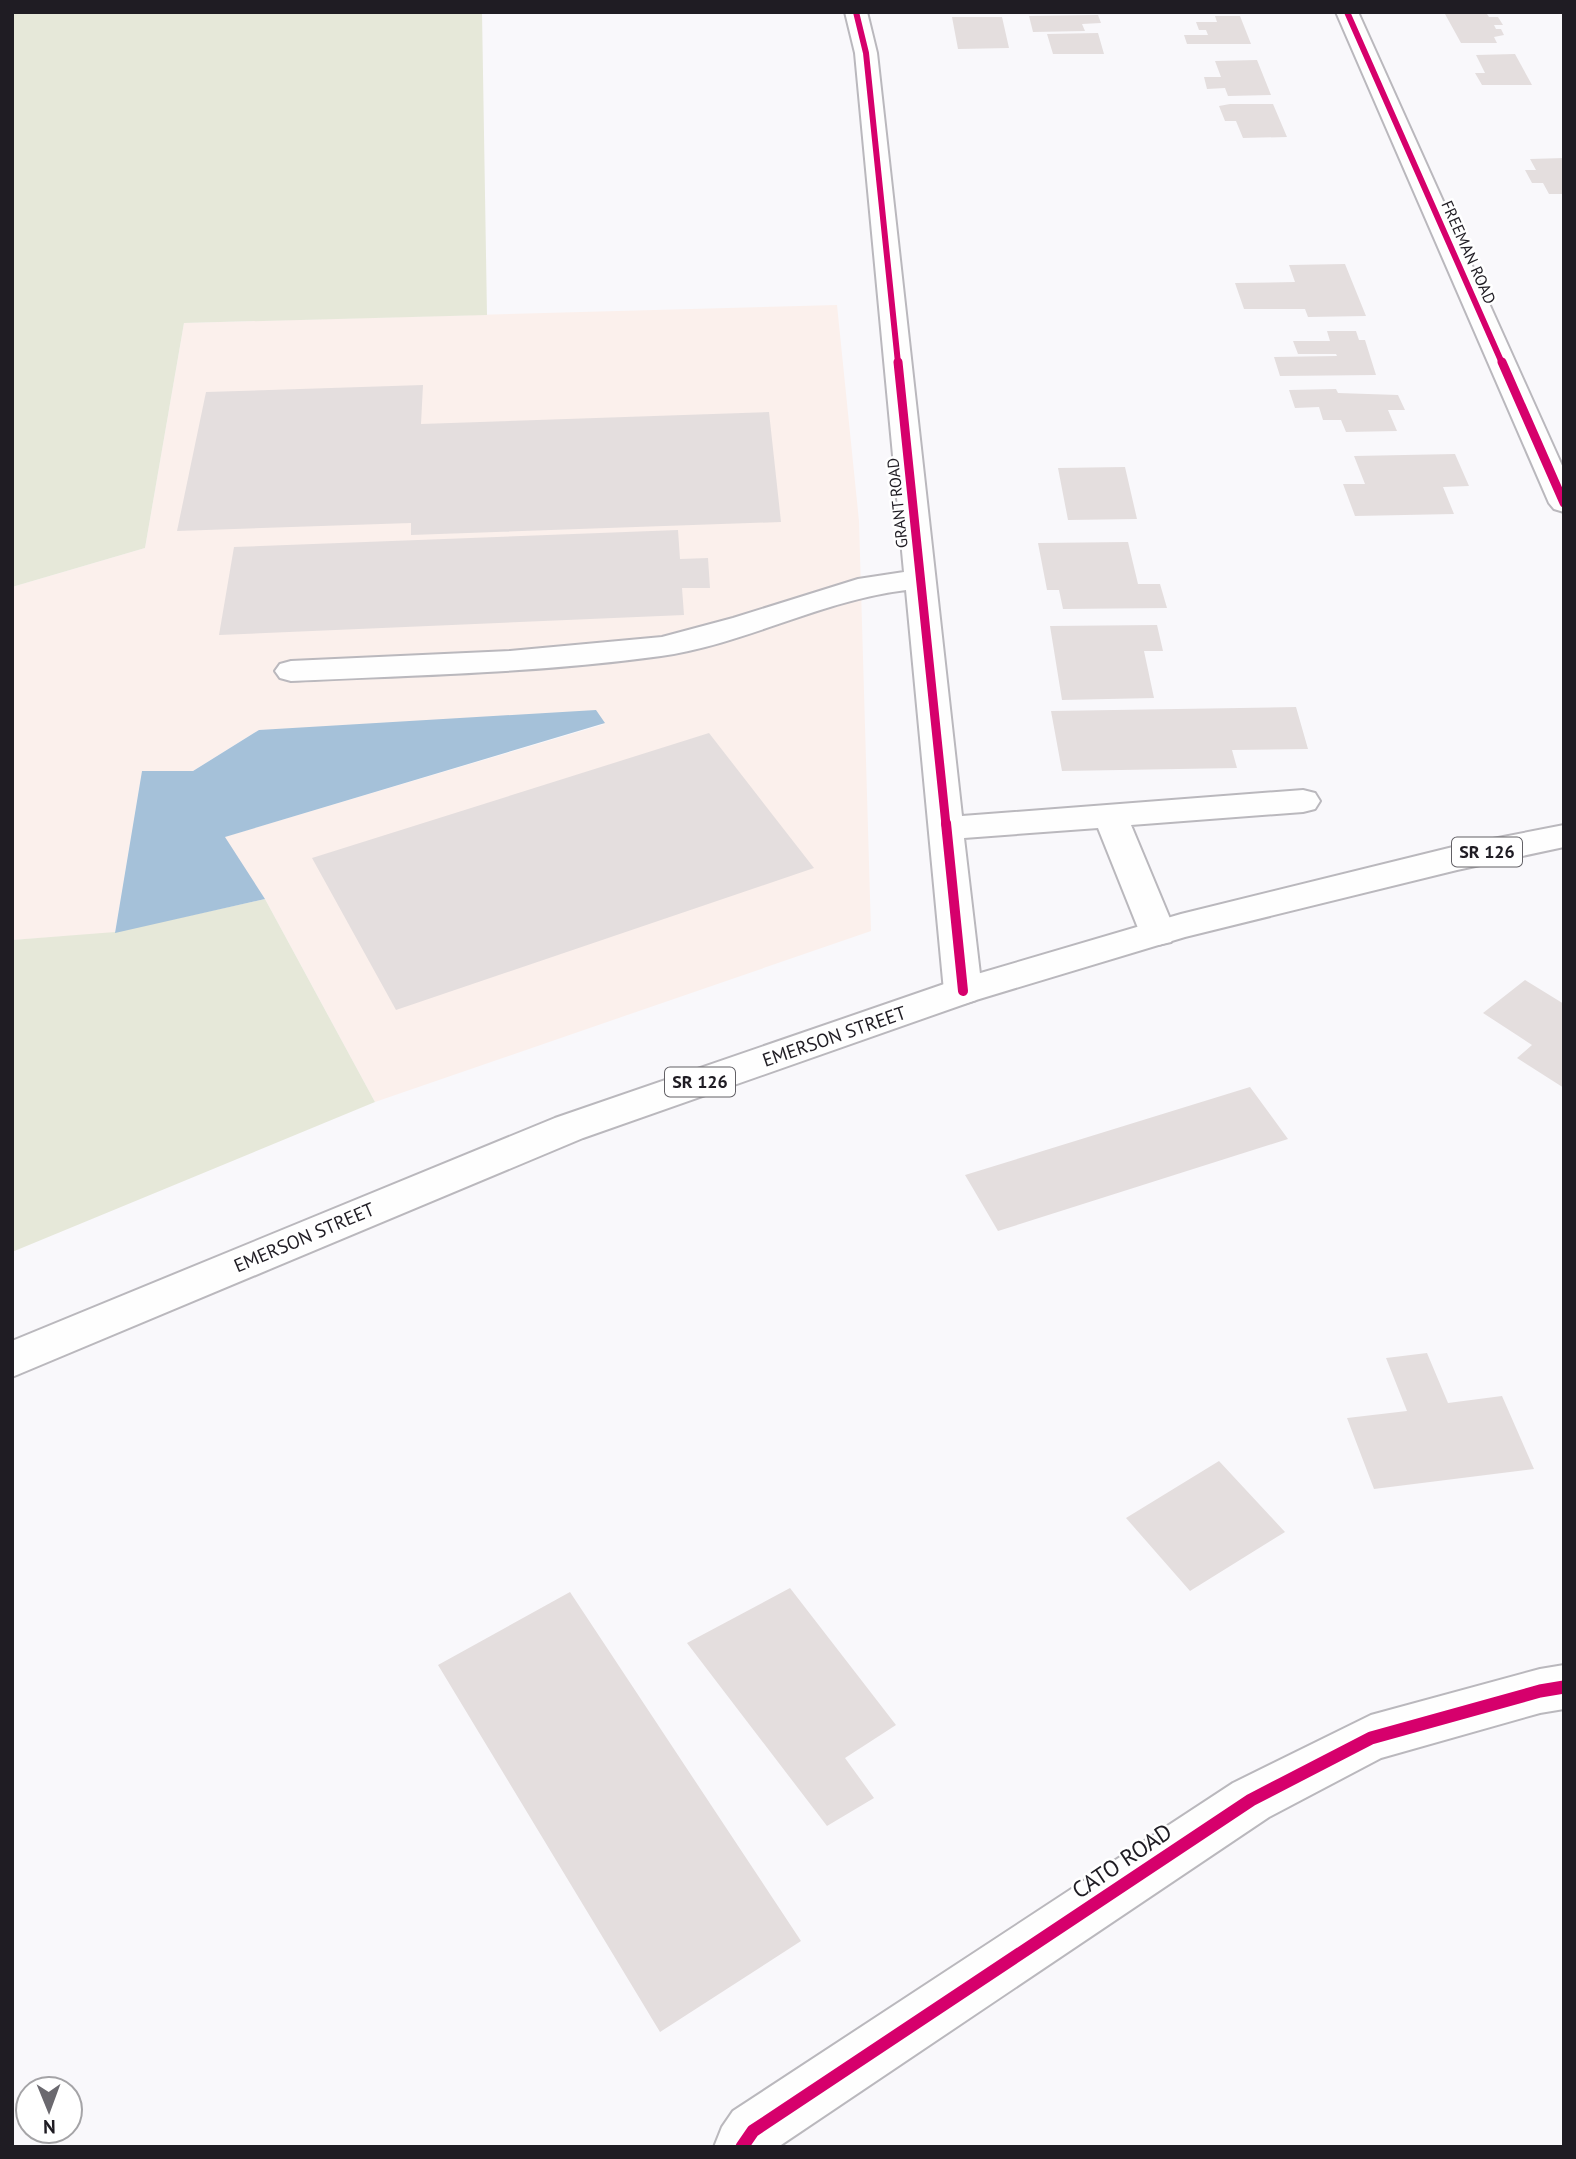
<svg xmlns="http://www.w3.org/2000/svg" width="1576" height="2159" viewBox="0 0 1576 2159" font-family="'PT Sans',sans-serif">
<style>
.industrial{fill:#fbf0ec}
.green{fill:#e6e8d9}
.water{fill:#a5c1d9}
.building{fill:#e4dede}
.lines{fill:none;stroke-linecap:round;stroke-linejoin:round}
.minor-casing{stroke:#bab8bd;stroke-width:4}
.major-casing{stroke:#bab8bd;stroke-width:4}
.minor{fill:#fefefe;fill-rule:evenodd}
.major{fill:#fefefe;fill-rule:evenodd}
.cycleway-far3-casing{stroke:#fff;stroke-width:9}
.cycleway-far2-casing{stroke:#fff;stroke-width:12}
.cycleway-far1-casing{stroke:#fff;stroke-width:15}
.cycleway-casing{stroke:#fff;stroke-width:18}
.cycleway-far3{stroke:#d6006c;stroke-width:6}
.cycleway-far2{stroke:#d6006c;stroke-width:9}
.cycleway-far1{stroke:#d6006c;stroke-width:10}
.cycleway{stroke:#d6006c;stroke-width:13}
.labels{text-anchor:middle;stroke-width:5;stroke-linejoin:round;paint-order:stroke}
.far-street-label{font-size:16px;fill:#1f1c23;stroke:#fff}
.shield{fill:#fff;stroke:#626065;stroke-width:2}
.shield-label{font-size:18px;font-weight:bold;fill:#1f1c23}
.street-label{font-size:19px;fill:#1f1c23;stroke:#fff}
.near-street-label{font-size:23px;fill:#1f1c23;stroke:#fff}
</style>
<rect width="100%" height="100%" fill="#f9f8fb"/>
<path class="industrial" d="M837,305L859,521L871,931L375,1102L265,899L224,837L605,724L259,730L193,771H142L115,933L12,940V587L145,548L184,323Z"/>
<path class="green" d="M12,12H482L487,315L184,323L145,548L12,587Z
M265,899L375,1102L12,1252V940L115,932Z"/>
<path class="water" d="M596,710L605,723L225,837L265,899L115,933L142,771H193L259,730Z"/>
<path class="building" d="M1445,14H1487L1489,17H1498L1503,25H1494L1496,29H1501L1504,35L1494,37L1497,43H1461Z
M1098,15L1101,23L1082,24L1085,31L1033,32L1029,16Z
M1215,16H1240L1251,44H1187L1184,35H1208L1206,30H1199L1196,22H1217Z
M952,17H1002L1009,48L958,49Z
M1098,33L1104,54H1053L1047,34Z
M1515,54L1532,85H1482L1475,73H1485L1476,55Z
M1257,60L1271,95L1228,96L1225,88L1207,89L1204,77H1221L1215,61Z
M1230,104H1273L1287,137L1243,138L1236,121H1225L1219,106Z
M1564,158V194H1549L1543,183H1532L1525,170H1536L1530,159Z
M1345,264L1366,316L1308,317L1305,309H1244L1235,283L1295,282L1289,265Z
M1327,331H1356L1359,340H1365L1376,375L1280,376L1274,357L1337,356L1336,354H1298L1293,341H1330Z
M423,385L421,424L769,412L781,522L411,535V523L177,531L206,392Z
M1336,389L1338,393L1398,395L1405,410H1388L1397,431L1346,432L1341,420H1323L1319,407L1295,408L1289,390Z
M1455,454L1469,486L1443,487L1454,514L1355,516L1343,484H1365L1354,456Z
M1125,467L1137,519L1068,520L1058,468Z
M678,530L680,559L708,558L710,588H682L684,615L219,635L234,547Z
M1128,542L1138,584H1160L1167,608L1063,609L1059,590H1047L1038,543Z
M1157,625L1163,651H1144L1154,698L1062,700L1050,626Z
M1296,707L1308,749L1232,750L1237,768L1062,771L1051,711Z
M709,733L814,868L396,1010L312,858Z
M1525,980L1564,1004V1088L1517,1058L1532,1045L1483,1013Z
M1250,1087L1288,1139L998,1231L965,1175Z
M1427,1353L1448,1403L1502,1396L1534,1469L1374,1489L1347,1418L1407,1411L1386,1358Z
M1219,1461L1285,1532L1190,1591L1126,1518Z
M790,1588L896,1725L845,1758L874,1798L827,1826L687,1643Z
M570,1592L801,1941L660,2032L438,1665Z"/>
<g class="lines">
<defs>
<path id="minor" d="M845,12H867L877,53L962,816L1303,790L1315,793L1320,801L1315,809L1303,812L1131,825L1176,933L1171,942L1158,945L1145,942L1140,933L1098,828L964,838L982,991L976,1000L963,1004L950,1000L944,991L906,590C822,600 745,644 661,656C539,673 414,675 291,681L280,678L275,671L280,664L291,661L510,651L662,637L733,618L858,579L904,572L855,53Z
M1336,12H1358L1564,470V512L1554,509L1549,503Z
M1564,1665V1709L1540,1713L1381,1758L1269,1817L778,2147H714L722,2127L733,2111L1233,1783L1371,1715L1540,1669Z"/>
<path id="major" d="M1564,825V847L1457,870L1185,937L976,1000L583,1138L12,1377V1341L555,1118L950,982L1181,914L1457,846Z"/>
</defs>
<use href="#minor" class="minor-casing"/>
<use href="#major" class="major-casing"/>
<use href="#minor" class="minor"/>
<use href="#major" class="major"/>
<defs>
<path id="cycleway-far3" d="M856,12L866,53L898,363
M1347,12L1502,363"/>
<path id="cycleway-far2" d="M898,362L946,825
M1502,362L1564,503"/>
<path id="cycleway-far1" d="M946,823L963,991"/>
<path id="cycleway" d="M742,2147L753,2131L1251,1800L1371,1738L1540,1691L1564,1687"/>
</defs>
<use href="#cycleway-far3" class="cycleway-far3-casing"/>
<use href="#cycleway-far2" class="cycleway-far2-casing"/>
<use href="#cycleway-far1" class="cycleway-far1-casing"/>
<use href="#cycleway" class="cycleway-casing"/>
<use href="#cycleway-far3" class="cycleway-far3"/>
<use href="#cycleway-far2" class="cycleway-far2"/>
<use href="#cycleway-far1" class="cycleway-far1"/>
<use href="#cycleway" class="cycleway"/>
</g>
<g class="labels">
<g class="far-street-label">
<text transform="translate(1469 252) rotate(66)" y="6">FREEMAN ROAD</text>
<text transform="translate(897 503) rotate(-96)" y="6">GRANT ROAD</text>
</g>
<g class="shield">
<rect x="1452" y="837.5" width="70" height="29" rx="5"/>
<rect x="665" y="1067.5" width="70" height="29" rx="5"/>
</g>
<g class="shield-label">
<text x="1487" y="858">SR 126</text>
<text x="700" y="1088">SR 126</text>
</g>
<g class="street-label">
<text transform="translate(834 1036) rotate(-19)" y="7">EMERSON STREET</text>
<text transform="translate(304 1237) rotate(-23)" y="7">EMERSON STREET</text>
</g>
<g class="near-street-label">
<text transform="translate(1122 1861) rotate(-34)" y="8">CATO ROAD</text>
</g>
</g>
<rect width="1576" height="2159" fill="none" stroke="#1f1c23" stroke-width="28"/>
<g transform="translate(49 2110) rotate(179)"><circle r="33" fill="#ffffff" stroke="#a5a4a7" stroke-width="2"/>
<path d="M0-5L12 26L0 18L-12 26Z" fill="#6b696f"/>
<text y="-10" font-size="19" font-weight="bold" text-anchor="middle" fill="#1f1c23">N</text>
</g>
</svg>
